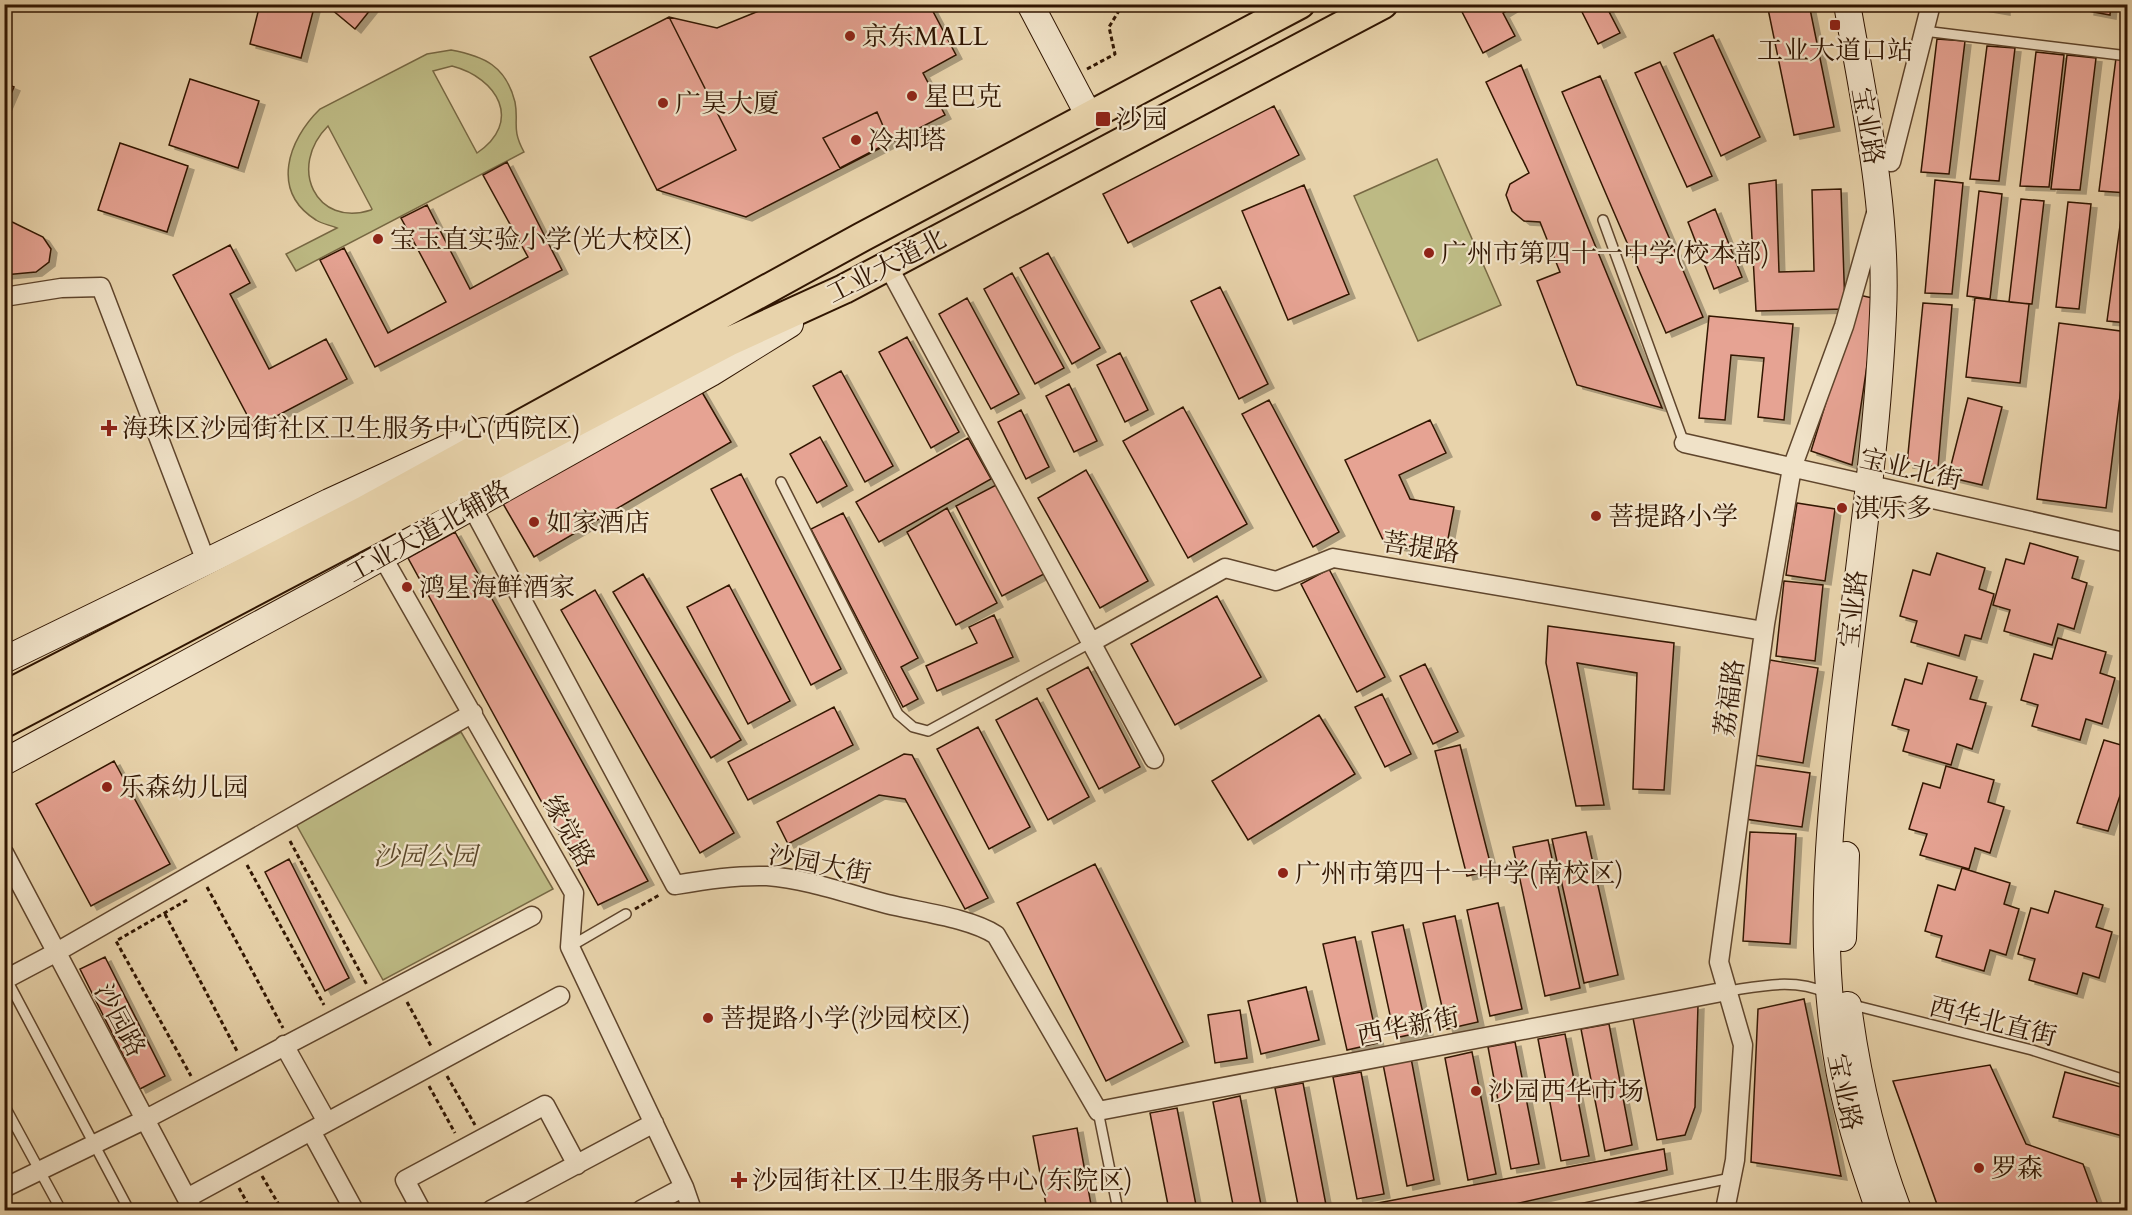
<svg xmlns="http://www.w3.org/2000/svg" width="2132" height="1215" viewBox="0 0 2132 1215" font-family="Cardo,'Noto Serif SC',serif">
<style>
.green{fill:#bdba84;stroke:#776843;stroke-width:1.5;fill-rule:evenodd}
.building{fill:#e6a393;stroke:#311602;stroke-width:1.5;filter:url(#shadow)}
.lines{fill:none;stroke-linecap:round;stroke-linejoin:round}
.lane-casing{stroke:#5f452c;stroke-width:12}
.street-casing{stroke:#5f452c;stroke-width:21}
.secondary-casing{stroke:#311602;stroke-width:28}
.primary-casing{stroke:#311602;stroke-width:32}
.path{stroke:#311602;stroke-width:3;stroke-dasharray:4.5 3;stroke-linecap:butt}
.lane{stroke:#f0e2c8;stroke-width:9}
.street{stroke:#f0e2c8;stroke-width:18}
.secondary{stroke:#f0e2c8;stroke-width:26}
.primary{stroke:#e8d3ab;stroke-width:28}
.poi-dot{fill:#8f2418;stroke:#f0e2c8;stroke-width:2}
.labels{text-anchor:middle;stroke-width:4.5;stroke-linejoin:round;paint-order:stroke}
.poi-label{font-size:26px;fill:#311602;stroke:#f0e2c8;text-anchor:start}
.street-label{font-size:26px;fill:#311602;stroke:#f0e2c8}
.park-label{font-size:26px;font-style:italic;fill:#5b4729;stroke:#f0e2c8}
</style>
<defs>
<filter id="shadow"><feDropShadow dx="6" dy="4" stdDeviation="0" flood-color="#0004"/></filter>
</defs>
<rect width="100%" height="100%" fill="#e8d3ab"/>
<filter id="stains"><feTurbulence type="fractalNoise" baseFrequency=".00333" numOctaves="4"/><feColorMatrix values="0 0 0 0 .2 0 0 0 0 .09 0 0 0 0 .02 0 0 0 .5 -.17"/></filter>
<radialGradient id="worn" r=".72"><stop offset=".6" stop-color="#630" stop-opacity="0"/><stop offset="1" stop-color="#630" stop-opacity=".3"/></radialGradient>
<path class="green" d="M451,50C484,56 506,66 515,102C519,123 511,128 524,152L296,271L286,254L337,228C330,225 322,224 316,220C270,191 288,140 320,109L427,54ZM452,66C498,78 523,122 477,153L433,71ZM328,126L372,209L371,210C316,228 287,167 328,126Z
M1437,159L1501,305L1418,341L1354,196Z
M461,732L553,889L383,980L296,824Z"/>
<path class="building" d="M260,4H315L301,58L250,44Z
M325,4H375L355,29Z
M776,4H929L956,55L923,73L945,115L746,217L657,190L590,57L669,17L717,28Z
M1458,4H1518L1503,13L1515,36L1483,53Z
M1578,4H1605L1620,33L1598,44Z
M1767,4H1809L1834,127L1794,135Z
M1981,4H2004V11L1981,7Z
M2089,4H2111L2110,15L2088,11Z
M669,17L736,150L657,190L590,57Z
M1713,35L1760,137L1721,156L1674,53Z
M1937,39L1965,41L1949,174L1921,172Z
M1987,46L2015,48L1999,181L1970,179Z
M2036,52L2064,55L2049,187L2020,186Z
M2067,55L2096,58L2080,190L2051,189Z
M2116,58L2128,59V193L2099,191Z
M1660,62L1712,176L1687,187L1635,73Z
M1521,65L1662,408L1577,385L1537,281L1560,272L1540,222L1524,221L1512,211L1506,195L1510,184L1529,173L1486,82Z
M1600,76L1703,317L1666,333L1562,92Z
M190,79L259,101L238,168L169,145Z
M4,83L14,87L4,110Z
M1274,106L1299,155L1128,243L1103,194Z
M877,112L890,142L840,168L823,138Z
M120,143L188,166L167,232L98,210Z
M507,162L562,270L375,367L320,260L344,248L388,333L446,302L401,218L427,205L470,289L528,257L483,175Z
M1776,180L1779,272L1814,271L1812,190L1841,189L1845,309L1756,311L1749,184Z
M1935,180L1963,183L1952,294L1925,293Z
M1304,185L1349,294L1288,320L1242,211Z
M1979,191L2002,194L1990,299L1967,296Z
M2021,199L2044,201L2032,304L2009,302Z
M2068,202L2091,204L2079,309L2056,307Z
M2123,204L2128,205V323L2107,321Z
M1715,209L1742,277L1714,289L1688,222Z
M4,218L43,237L51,249L49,262L36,272L4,275Z
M230,245L250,283L230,294L269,369L326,339L347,379L254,428L173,275Z
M1048,253L1100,348L1072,364L1020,268Z
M1012,273L1064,368L1035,384L984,289Z
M1220,287L1268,384L1239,399L1191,301Z
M1859,295L1877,299L1852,465L1811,451Z
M967,298L1019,394L991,409L939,314Z
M1975,298L2029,304L2020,383L1966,377Z
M1923,303L1952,305L1938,467L1907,464Z
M1709,316L1793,324L1784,420L1758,417L1764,358L1731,355L1725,420L1699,418Z
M2059,323L2128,332L2106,508L2037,499Z
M907,337L959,432L931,448L879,352Z
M1120,353L1148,410L1125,422L1097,365Z
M841,371L893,466L865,482L813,386Z
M1069,384L1097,441L1074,452L1046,396Z
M699,387L731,442L534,557L502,502Z
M1968,398L2002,407L1982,485L1948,477Z
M1269,400L1339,532L1313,547L1242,414Z
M1183,407L1247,524L1188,558L1123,441Z
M1021,410L1049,467L1026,479L998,422Z
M1430,420L1446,453L1399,475L1410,499L1454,507L1445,555L1385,544L1345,460Z
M820,437L847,486L817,503L790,454Z
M968,438L991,479L879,542L856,502Z
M1086,470L1148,581L1100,608L1038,498Z
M741,474L841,669L811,685L711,489Z
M998,484L1044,574L1002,596L956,506Z
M1797,503L1835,509L1825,581L1786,575Z
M947,508L997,603L956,625L907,532Z
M843,513L918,658L901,667L918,699L903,707L811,529Z
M455,532L648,881L598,905L408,558Z
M2030,543L2078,557L2072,578L2087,583L2074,629L2058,624L2052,645L2004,631L2010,610L1993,605L2006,559L2024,564Z
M1937,553L1985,568L1979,589L1994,594L1981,639L1965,635L1959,656L1911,642L1917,621L1900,616L1913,570L1930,575Z
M1329,569L1385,677L1357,692L1301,584Z
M643,574L741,740L711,758L613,592Z
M1784,581L1823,585L1815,661L1776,656Z
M729,585L790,701L748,724L687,607Z
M595,590L734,833L700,853L561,610Z
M1217,596L1261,677L1175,725L1131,644Z
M994,615L1013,657L937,691L926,666L977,643L969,627Z
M1548,626L1674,643L1664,790L1633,789L1637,673L1577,663L1604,805L1576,806L1546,663Z
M2058,638L2106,652L2100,673L2115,678L2102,724L2086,719L2080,740L2032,726L2038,705L2021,700L2034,654L2052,659Z
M1770,660L1818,668L1803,763L1754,755Z
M1928,663L1977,677L1970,699L1986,703L1972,749L1957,744L1951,765L1903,751L1909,730L1892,725L1905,679L1922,684Z
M1425,664L1458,732L1433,744L1400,676Z
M1088,667L1140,767L1099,789L1047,689Z
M1382,694L1411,754L1385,767L1355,707Z
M1037,698L1089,797L1048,820L996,720Z
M834,707L853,745L748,800L728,762Z
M1319,715L1355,774L1248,840L1212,781Z
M978,727L1030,827L989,849L937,749Z
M2104,740L2128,747V772L2108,831L2077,823Z
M1460,745L1492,870L1467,876L1435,751Z
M904,754L912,755L988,898L965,909L905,799L879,795L788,844L777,822Z
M114,761L170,864L91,906L36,804Z
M1753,765L1810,773L1802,827L1745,819Z
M1946,766L1994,780L1988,802L2004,807L1990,853L1975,848L1969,869L1920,855L1927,834L1909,829L1923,783L1940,788Z
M1586,832L1618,975L1584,983L1552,839Z
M1750,832L1796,834L1790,944L1743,941Z
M1548,840L1580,988L1545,996L1513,847Z
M289,859L349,978L325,991L265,872Z
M1095,864L1183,1042L1106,1081L1017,903Z
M1962,868L2010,883L2004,904L2019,909L2006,955L1990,950L1984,971L1936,957L1942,936L1925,931L1938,885L1955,890Z
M2055,891L2103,905L2096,927L2112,932L2099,978L2083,973L2077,994L2029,980L2035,959L2018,954L2031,908L2048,913Z
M1498,903L1522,1009L1490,1016L1467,910Z
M1455,916L1478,1022L1447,1029L1423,923Z
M1403,925L1427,1031L1395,1038L1372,932Z
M1355,937L1378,1043L1347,1050L1323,944Z
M105,957L165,1076L140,1089L80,969Z
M1306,987L1319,1040L1261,1054L1248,1001Z
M1804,999L1841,1176L1751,1162L1758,1009Z
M1698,1005L1695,1107L1685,1135L1657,1140L1633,1018Z
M1240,1010L1247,1058L1215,1063L1208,1015Z
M1609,1024L1632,1145L1605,1151L1581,1029Z
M1565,1034L1589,1156L1561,1161L1538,1039Z
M1515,1042L1539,1164L1511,1169L1488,1047Z
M1472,1052L1496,1174L1468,1180L1445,1058Z
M1411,1058L1434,1180L1407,1186L1383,1064Z
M1990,1065L2026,1144L2083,1164L2097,1202L2096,1210H1939L1893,1081Z
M1361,1072L1384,1194L1357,1199L1333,1077Z
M2065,1072L2128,1089L2126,1137L2053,1117Z
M1303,1083L1326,1205L1299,1210L1275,1088Z
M1240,1096L1262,1210H1234L1213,1102Z
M1177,1108L1197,1210H1169L1150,1113Z
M1077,1128L1092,1210H1047L1033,1136Z
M1664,1149L1667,1170L1488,1210H1341Z"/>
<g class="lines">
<defs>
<path id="lane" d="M1924,31L2128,56
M1603,220L1684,443
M781,482L898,714L913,727L928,731L1092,642
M571,946L626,914
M6,978L129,1210
M1727,991C1762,986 1794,978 1827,993
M1849,1004L2032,1050L2128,1081
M4,1105L61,1210
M1098,1111L1118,1210
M1576,1210L1731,1178"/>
<path id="street" d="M1891,162L1931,4
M888,266L1154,759
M4,297L61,288L101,287L207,564
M1684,443L2128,543
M472,507L675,885C705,880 736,875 767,876C808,879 848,894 887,904C920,912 970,918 996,935L1098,1111L1727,991
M382,556L574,893L570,947L684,1187L692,1210
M1092,642L1225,568L1276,581L1333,558L1764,631
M4,853L193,1210
M4,980L55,953L473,713
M284,1045L327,1122
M311,1131L354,1210
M4,1188L144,1120L532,916
M187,1198L560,996
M421,1210L405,1180L545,1105L577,1165
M491,1210L654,1123
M641,1210L684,1187
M1725,1210L1735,1160L1743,1045L1719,962L1765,624L1792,468L1844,326L1876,213"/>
<path id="secondary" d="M1030,4L1089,116
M1847,4C1865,107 1888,209 1883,314C1877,451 1855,591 1840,728C1828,836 1819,943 1836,1051C1844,1106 1861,1158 1879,1210
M4,660L329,502L484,431
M4,762L339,581L711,373L790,324
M1843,938L1846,855
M1848,1005C1857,1075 1873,1144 1898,1210"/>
<path id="primary" d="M4,696L363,511L862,237L1300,4
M4,723L728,342L844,289L1383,4"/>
</defs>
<use href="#lane" class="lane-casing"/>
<use href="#street" class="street-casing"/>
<use href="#secondary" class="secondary-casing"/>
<use href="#primary" class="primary-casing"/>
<path class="path" d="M1087,69L1115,54L1109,27L1123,4
M290,841L367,985
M247,865L324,1005
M207,887L283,1028
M187,900L116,941L191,1076
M635,909L661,894
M165,914L238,1053
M407,1002L431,1046
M447,1076L475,1125
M429,1086L455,1133
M262,1176L282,1210
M239,1188L251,1210"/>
<use href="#lane" class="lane"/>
<use href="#street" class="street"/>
<use href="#secondary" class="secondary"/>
<use href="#primary" class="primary"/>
</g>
<g class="poi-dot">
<rect x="1829" y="19" width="12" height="12" rx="3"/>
<circle cx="850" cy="36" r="6"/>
<circle cx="912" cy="96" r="6"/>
<circle cx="663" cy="103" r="6"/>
<rect x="1095" y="111" width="16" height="16" rx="3"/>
<circle cx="856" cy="140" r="6"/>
<circle cx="378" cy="239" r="6"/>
<circle cx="1429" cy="253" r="6"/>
<path d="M106 419h6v6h6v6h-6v6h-6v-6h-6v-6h6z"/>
<circle cx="1842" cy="508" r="6"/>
<circle cx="1596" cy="516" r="6"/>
<circle cx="534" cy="522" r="6"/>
<circle cx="407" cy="587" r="6"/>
<circle cx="107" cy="787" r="6"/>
<circle cx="1283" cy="873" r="6"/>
<circle cx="708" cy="1018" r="6"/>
<circle cx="1476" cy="1091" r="6"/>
<circle cx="1979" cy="1168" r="6"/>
<path d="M736 1171h6v6h6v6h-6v6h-6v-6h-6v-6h6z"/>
</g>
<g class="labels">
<g class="poi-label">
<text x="862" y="45">京东MALL</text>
<text x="1835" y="59" text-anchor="middle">工业大道口站</text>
<text x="924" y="105">星巴克</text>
<text x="675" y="112">广昊大厦</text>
<text x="1116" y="128">沙园</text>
<text x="868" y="149">冷却塔</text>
<text x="390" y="248">宝玉直实验小学(光大校区)</text>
<text x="1441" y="262">广州市第四十一中学(校本部)</text>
<text x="122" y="437">海珠区沙园街社区卫生服务中心(西院区)</text>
<text x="1854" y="517">淇乐多</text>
<text x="1608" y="525">菩提路小学</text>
<text x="546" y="531">如家酒店</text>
<text x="419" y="596">鸿星海鲜酒家</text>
<text x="119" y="796">乐森幼儿园</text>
<text x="1295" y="882">广州市第四十一中学(南校区)</text>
<text x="720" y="1027">菩提路小学(沙园校区)</text>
<text x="1488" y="1100">沙园西华市场</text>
<text x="1991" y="1177">罗森</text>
<text x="752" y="1189">沙园街社区卫生服务中心(东院区)</text>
</g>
<g class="street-label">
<text transform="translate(1868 126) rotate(80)" y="9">宝业路</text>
<text transform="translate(886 266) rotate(-27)" y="9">工业大道北</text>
<text transform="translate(1911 469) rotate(13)" y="9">宝业北街</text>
<text transform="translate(428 531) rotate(-29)" y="9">工业大道北辅路</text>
<text transform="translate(1421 547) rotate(9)" y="9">菩提路</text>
<text transform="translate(1853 609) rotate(-84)" y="9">宝业路</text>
<text transform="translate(1729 698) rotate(-82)" y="9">荔福路</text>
<text transform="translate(569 831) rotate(61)" y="9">缘觉路</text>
<text transform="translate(820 864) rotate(11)" y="9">沙园大街</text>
<text transform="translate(120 1020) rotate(62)" y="9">沙园路</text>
<text transform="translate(1993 1021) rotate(14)" y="9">西华北直街</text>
<text transform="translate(1408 1026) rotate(-11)" y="9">西华新街</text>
<text transform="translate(1845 1092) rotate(78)" y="9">宝业路</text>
</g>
<g class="park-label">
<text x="425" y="865">沙园公园</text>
</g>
</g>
<rect width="2132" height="1215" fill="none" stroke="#e8d3ab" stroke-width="24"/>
<rect x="6" y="6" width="2120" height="1203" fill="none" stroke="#311602" stroke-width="3"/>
<rect x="12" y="12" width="2108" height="1191" fill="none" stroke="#311602" stroke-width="1.5"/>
<rect width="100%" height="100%" filter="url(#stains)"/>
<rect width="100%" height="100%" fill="url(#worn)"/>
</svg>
